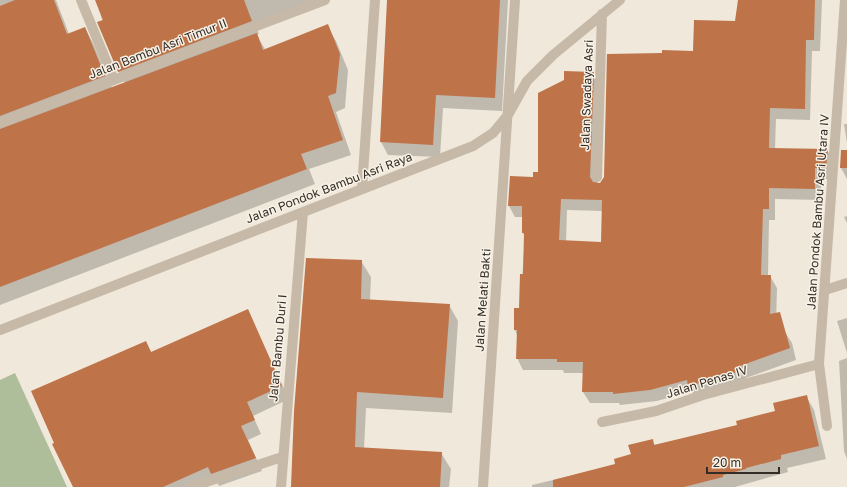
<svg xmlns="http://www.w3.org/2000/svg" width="847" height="487" viewBox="0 0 847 487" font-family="'Golos Text',sans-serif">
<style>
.green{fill:#aebe9b}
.shadow{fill:#0003;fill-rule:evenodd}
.building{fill:#bf7349;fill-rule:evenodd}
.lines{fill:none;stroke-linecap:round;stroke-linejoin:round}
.street{stroke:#c7b9a7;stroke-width:10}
.labels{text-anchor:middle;stroke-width:3;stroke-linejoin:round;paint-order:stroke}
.street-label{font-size:12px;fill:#342c27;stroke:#f8f2e6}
</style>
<rect width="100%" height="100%" fill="#f0e8da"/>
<path class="green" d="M15,373L67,487H0V380Z"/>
<path class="shadow" d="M0,0H56L69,34L85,28L93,43L112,88L125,83L118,71L96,0H326L256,27L259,34H256L265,49L327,26L336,41L348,70L345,108L336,112L351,155L309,169L315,184L0,305Z
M388,0H508L502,111L443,108L440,157L388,155L381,142Z
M738,0H822L820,51H812L810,120L776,119L775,149L827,150L834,161L832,179H821V200L775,199V220H769L768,276H770L777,288L776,324L785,332L792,343L796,360L746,378L748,382L695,397L692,391L657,401L620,405L619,403H590L583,392L584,373H564L563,370H523L517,358V335L515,330L520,309L525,237L523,233V217H515L509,206L539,173L593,73L600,84L597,184H600L694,52L736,22ZM567,210L603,211L602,243L566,242Z
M844,124H847V143Z
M842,151H847V179L841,168Z
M847,216V223L844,217Z
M361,261L371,277L370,300L449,305L458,321L452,413L366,408L364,449L441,453L451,469L449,487H292Z
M247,310L289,399L253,416L261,434L248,440L262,471L219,486L216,480L200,487H74L145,342L152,353Z
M847,318V353L837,321Z
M847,358V459L844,451L839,361Z
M806,396L814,410L826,459L787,468L788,472L735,487H532V485L616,465L652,440L655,445L739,425L776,412Z"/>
<path class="building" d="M15,0H54L67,34L85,27L105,76L0,116V6Z
M95,0H244L252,21L118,72L97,22L103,20Z
M387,0H500L495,98L436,95L433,145L380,142Z
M738,0H815L814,40H806L805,109L770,108L769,148L828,149L826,168H815V189L769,188V209H763L761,275H771L770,314L780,312L790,348L740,366L742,371L707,379V381L688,386L687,380L650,390L613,394V392H582L583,362H557V359H516L517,330H514V308H519L520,274H523L524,233H522V206H508L510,176L533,177V172H538V93L564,80V71L594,72L590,177L593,182L600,183L604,177L607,54L662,53V50L693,51L694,20L735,21ZM561,199L602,200L601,242L559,240Z
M328,24L340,54L336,93L328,96L343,140L301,154L307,169L0,287V129L257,33L263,50Z
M841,150H847V168H840Z
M306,258L362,260L361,299L450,304L443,398L357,392L355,447L442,452L440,487H291L294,411Z
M248,309L282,386L247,402L255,420L241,426L256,458L211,474L208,467L163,487H73L52,444L54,443L31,391L146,341L151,352Z
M807,395L819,446L781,455V459L746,468V469L723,475V477L684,487H553V480L615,464L614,459L631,454L628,445L653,439L654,445L737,425L736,421L775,411L773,403Z"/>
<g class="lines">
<path class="street" d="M81,0L114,80
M0,123L325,0
M597,177L602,14
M362,188L375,0
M825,290L847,283
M0,330L473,146L493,133L508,115L527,81L553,55L620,0
M602,422L656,411L703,395L819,364
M827,426L819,364L845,0
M191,487L282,457
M281,487L303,212
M483,487L515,0"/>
</g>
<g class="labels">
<g class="street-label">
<text transform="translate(158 49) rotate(-21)" y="4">Jalan Bambu Asri Timur II</text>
<text transform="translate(587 95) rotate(-88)" y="4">Jalan Swadaya Asri</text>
<text transform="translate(329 188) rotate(-21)" y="4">Jalan Pondok Bambu Asri Raya</text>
<text transform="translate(818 212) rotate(-86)" y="4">Jalan Pondok Bambu Asri Utara IV</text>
<text transform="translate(483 300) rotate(-86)" y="4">Jalan Melati Bakti</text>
<text transform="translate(278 348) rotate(-85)" y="4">Jalan Bambu Duri I</text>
<text transform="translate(707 382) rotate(-17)" y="4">Jalan Penas IV</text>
</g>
</g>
<path d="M707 467v6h72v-6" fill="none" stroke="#342c27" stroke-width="2"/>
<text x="713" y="467" font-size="12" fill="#342c27" stroke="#f8f2e6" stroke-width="3" paint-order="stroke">20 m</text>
</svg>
